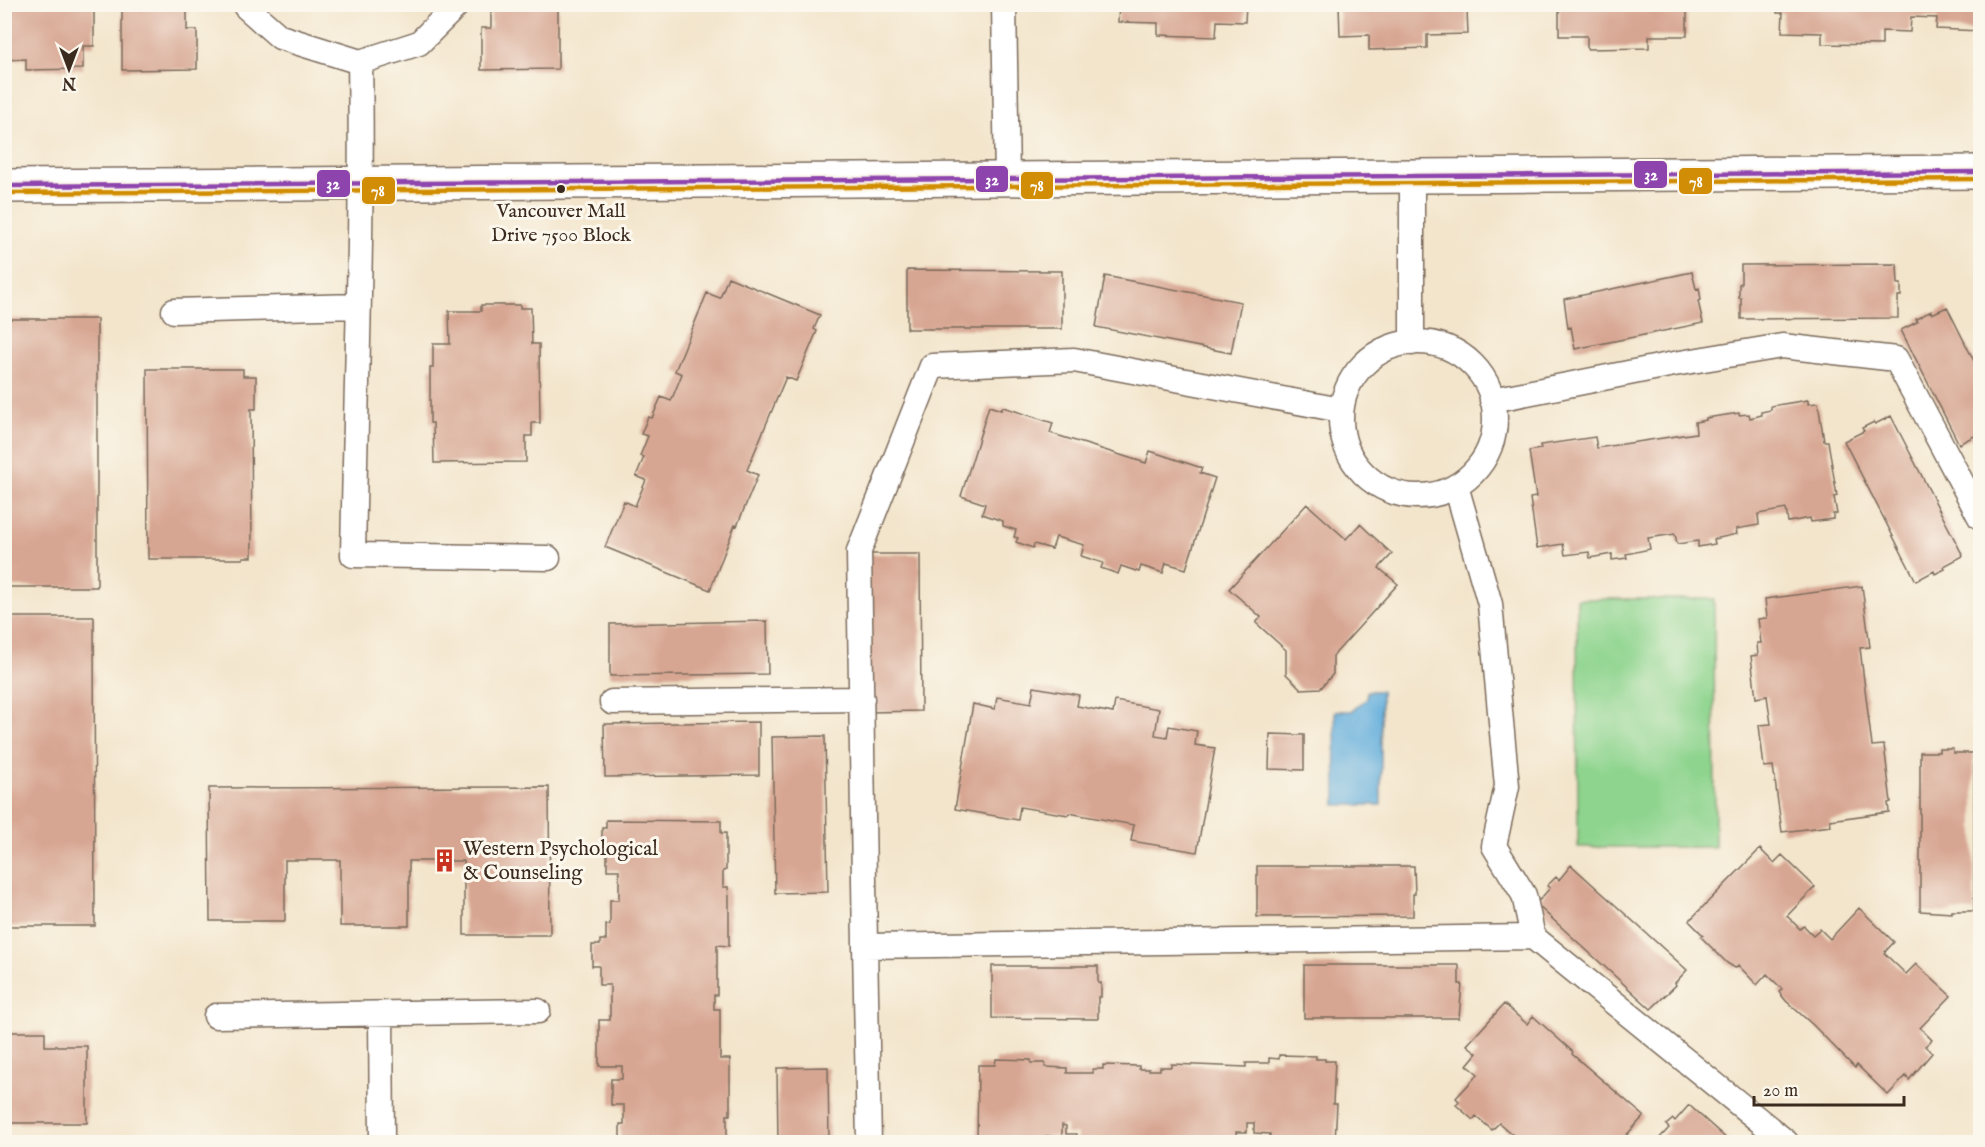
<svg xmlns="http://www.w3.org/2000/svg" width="1985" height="1147" viewBox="0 0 1985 1147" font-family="'IM FELL English',serif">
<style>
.green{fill:#8ed48e;stroke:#647f56;stroke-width:1.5}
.water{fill:#64aedc;stroke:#506c7d;stroke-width:1.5}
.building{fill:#d7a692}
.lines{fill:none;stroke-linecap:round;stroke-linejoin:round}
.service-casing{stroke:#7b6b5b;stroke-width:27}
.secondary-casing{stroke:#7b6b5b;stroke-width:36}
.service{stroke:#fff;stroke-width:24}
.secondary{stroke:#fff;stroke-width:33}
.bus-1-casing{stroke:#fbf7ec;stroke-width:9}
.bus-2-casing{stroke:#fbf7ec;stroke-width:9}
.bus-1{stroke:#8e44ad;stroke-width:4.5}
.bus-2{stroke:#d18d06;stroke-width:4.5}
.bus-dot{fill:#3b2a1e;stroke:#fbf7ec;stroke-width:2}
.labels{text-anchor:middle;stroke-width:6;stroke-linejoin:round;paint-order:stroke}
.bus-label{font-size:20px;fill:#3b2a1e;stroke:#fbf7ec}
.poi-label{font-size:21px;fill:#3b2a1e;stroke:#fbf7ec;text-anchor:start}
.line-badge{stroke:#fbf7ec;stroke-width:2}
.badge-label{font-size:16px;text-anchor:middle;font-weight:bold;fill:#fff}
</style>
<rect width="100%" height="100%" fill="#fbf7ec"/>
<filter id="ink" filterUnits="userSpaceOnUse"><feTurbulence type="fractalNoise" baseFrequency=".0167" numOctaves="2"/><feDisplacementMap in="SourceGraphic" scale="12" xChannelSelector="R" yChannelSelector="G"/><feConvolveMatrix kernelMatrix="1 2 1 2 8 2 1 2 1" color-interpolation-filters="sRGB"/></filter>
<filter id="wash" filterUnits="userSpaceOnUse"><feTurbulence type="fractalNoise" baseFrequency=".008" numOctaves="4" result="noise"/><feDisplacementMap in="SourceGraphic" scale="24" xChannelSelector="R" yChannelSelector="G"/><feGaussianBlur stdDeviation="1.35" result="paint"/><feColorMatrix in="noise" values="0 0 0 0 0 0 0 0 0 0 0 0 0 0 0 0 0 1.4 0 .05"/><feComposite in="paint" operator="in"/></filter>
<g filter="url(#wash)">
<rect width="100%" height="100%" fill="#f3e5cc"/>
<path class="green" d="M1577,599H1714L1715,847H1578Z"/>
<path class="water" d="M1367,691H1381V805H1336L1335,711H1352L1367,698Z"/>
<g id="blocks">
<path class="building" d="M4,4H94V46H83V69L26,70V59L4,60Z
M122,4H187V30H197V69L122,70Z
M491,4H558V69L481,70V28H491Z
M1119,4H1246L1245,22L1217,21L1216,37L1158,35V23L1118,22Z
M1339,4H1471V10H1467L1468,34L1427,35V48L1369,50V35L1340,36Z
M1559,4H1687V36H1649V48L1587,49V36H1559Z
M1777,4H1980V31L1936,29L1937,18L1911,17L1910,32L1882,31V45L1822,44V33L1782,32L1783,13H1777Z
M1897,264L1898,284H1901V296H1898V318L1741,319V298H1739V284H1741V265Z
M907,270L1062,271V329H907Z
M1692,272L1696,289L1699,288L1701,300L1698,301L1703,323L1575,349L1571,327L1568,328L1564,299Z
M1105,276L1241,302L1231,353L1096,327Z
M728,277L820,315L814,329L817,331L796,381L786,377L747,470L758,475L737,526L735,525L710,590L605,547L624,501L635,506L646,480L636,476L644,457L640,456L648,436L641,434L648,417L652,418L661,397L671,401L682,374L675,371L707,293L720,298Z
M481,305H520V308H531L532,344H539L540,423H532V436H526V462L434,463L433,423H430V368H433V344H450L449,311H481Z
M1947,307L1980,373V436L1979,437L1978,434L1959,444L1901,330L1917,322L1916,319L1931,311L1932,314Z
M4,319H97V587H4Z
M147,369H243V376H256V409H251L252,557H243V559H148Z
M1808,400V404L1818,403L1824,441H1828L1837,496L1834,497L1837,514H1833V519L1811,522L1810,518L1788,522L1786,509L1758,514L1759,525L1736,529L1737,534L1714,539L1715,544L1698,547V541L1677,544L1675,534L1648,538L1650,549L1626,554L1627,558L1612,560V554L1590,558L1589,552L1565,555L1563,544L1537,548L1530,498L1536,497L1529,451L1541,449L1540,445L1595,437L1597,448L1696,433L1695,422L1706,420V418L1739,413V415L1749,414L1750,418L1762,415L1761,412L1771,410V406Z
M989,406L1001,410L1003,407L1053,423L1050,433L1146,463L1150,451L1202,468L1200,473L1215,478L1186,569L1166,563L1163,573L1141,566L1139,572L1121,566L1118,574L1101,568L1103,563L1081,556L1084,545L1056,537L1052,549L1034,544L1033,548L1016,542L1018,538L1014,537L1016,530L1003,526V521L982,514L985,504L961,496Z
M1891,416L1963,556L1944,566L1945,569L1935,574L1934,571L1916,581L1844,441L1864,431L1862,428L1874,422L1875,424Z
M1307,504L1346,539L1360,524L1392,554L1379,568L1398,584L1333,656V674L1321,688L1301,689L1286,674V650L1256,623L1261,617L1229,589Z
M867,554H920L921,711L869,712Z
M1862,586L1870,647L1860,648L1872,746L1884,745L1891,802L1888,803L1889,812L1830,820L1831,826L1782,832L1773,766L1764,767L1759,725L1771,724L1767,696L1756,698L1751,656L1758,655L1757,643H1761L1758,619L1767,618L1765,599Z
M4,617H94L95,926H4Z
M767,621L768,674L610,676V624Z
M1034,687L1079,695L1077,706L1113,713L1115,701L1159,709L1155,735L1167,737L1169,726L1197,731L1195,745L1215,748L1197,852L1131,841L1134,825L1069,813L1068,815L1020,807L1018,820L955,809L973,704L995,709L997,697L1031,703Z
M759,722V775L605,777L604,724Z
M1270,734L1304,735V770L1269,769Z
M825,736L828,892L775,893L772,737Z
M1939,749H1953V753H1974V911H1952V913L1920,911V752H1939Z
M549,787L550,935H464V861H409V926H340V860H285V921H210L209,788Z
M606,820L721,821V833H726V870L723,871V887H728L729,897V946L717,945V995H714V1009H720V1059H730V1115H727V1142H620V1124H624V1105H611V1079H622V1066H599V1020H610V985H599V966H592V945H600V940H606V925H610V900H619V870H607V851H602V828H606Z
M1760,849L1774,863L1782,855L1815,887L1787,916L1800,929L1804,926L1813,935L1820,929L1830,939L1859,908L1894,942L1884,953L1906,974L1916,964L1951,996L1920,1028L1932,1040L1925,1046L1932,1053L1909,1080L1906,1076L1888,1095L1857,1065L1855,1068L1813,1025L1786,1001L1779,992L1782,989L1767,974L1757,985L1738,965L1735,968L1727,963L1701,937L1703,935L1689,921Z
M1571,865L1687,970L1675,983L1676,985L1651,1009L1536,904L1550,888L1547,886L1556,877L1559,880Z
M1257,866H1414L1415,894H1413V916L1257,917Z
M1304,965H1459V984H1462L1459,1018H1304Z
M992,966H1098V983H1101V997H1098V1019L992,1018Z
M1504,1004L1527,1024L1533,1016L1573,1052L1572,1054L1644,1116L1620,1142H1521L1499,1123L1492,1130L1476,1116L1473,1120L1456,1105L1459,1101L1456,1098L1478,1074L1467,1065L1477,1053L1467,1045Z
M4,1032H45V1046H87V1123H4Z
M1279,1055L1316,1056V1059H1325V1061H1335L1333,1104H1337L1335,1142H1270V1134L1254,1133V1123H1247V1132H1236V1142H1077V1134H1066V1126L1062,1125V1137L1046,1136V1142H977L978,1065H995L996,1059L1031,1060V1063H1045V1067L1067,1068V1073H1093V1069H1103V1065L1139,1066V1069H1149V1070H1160V1067H1171V1064L1246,1067V1063H1269V1058L1279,1059Z
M828,1067L829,1142H778L777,1068Z
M1689,1105L1730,1142H1656L1669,1128L1666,1125L1673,1119L1675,1121Z"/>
</g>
</g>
<g filter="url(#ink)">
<use href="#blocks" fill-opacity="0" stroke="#7b6b5b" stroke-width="1.5"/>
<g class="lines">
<defs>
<path id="service" d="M246,4V7L280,37L360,62L419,43L458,4
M1004,4L1007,179
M360,62C363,226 356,391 353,555L548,558
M1412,176V343
M174,311L357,306
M1341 419a77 77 0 1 1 154 0a77 77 0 1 1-154 0Z
M1492,400L1674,364L1782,346L1896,359L1980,517
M1456,486L1490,604L1507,786L1494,846L1524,895L1533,937
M612,702L862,699
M865,946L859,551L932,366L1074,360L1341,410
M381,1014L382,1142
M216,1016L538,1011
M869,1142L865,946L1533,937L1786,1142"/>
<path id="secondary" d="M4,186L1980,172"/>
</defs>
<use href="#service" class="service-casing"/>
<use href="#secondary" class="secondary-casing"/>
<use href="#service" class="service"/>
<use href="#secondary" class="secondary"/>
<defs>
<path id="bus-1" d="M4,186L1980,172"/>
<path id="bus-2" d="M4,193L1980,179"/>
</defs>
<use href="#bus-1" class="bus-1-casing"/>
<use href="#bus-2" class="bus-2-casing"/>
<use href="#bus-1" class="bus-1"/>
<use href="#bus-2" class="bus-2"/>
</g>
</g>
<defs>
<symbol id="building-bare" viewBox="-9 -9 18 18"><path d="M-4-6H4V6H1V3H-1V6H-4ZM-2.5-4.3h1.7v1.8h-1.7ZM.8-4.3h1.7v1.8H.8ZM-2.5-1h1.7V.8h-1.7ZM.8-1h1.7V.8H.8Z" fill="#c8321e" stroke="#fbf7ec" stroke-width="2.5" paint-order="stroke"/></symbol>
</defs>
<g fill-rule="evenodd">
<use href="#building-bare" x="428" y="844" width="33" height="33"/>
</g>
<circle class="bus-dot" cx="561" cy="189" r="5"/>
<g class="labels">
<g class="bus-label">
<text x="561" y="217">Vancouver Mall<tspan x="561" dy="24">Drive 7500 Block</tspan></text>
</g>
<g class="poi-label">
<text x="463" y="855">Western Psychological<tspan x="463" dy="24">&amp; Counseling</tspan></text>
</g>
</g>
<g class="line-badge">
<rect x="1633" y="160" width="35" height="29" rx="6" fill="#8e44ad"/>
<rect x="975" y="165" width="34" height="28" rx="6" fill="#8e44ad"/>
<rect x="1678" y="167" width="35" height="28" rx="6" fill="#d18d06"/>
<rect x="316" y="169" width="35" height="29" rx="6" fill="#8e44ad"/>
<rect x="1020" y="171" width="34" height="29" rx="6" fill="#d18d06"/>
<rect x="361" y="176" width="35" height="29" rx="6" fill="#d18d06"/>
</g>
<g class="badge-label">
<text x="1651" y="180">32</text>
<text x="992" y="185">32</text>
<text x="1696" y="187">78</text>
<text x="333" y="189">32</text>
<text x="1037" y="191">78</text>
<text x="378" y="196">78</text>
</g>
<rect width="1985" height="1147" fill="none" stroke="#fbf7ec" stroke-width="24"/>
<g transform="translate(69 69) rotate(180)" stroke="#fbf7ec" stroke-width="4.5" paint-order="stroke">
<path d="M0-4.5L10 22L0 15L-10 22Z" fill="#3b2a1e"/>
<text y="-9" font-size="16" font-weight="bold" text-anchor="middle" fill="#3b2a1e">N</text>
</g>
<path d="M1754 1096v9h150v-9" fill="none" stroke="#3b2a1e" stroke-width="3"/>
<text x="1763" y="1096" font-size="18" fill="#3b2a1e" stroke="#fbf7ec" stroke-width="4.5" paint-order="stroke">20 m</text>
</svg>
